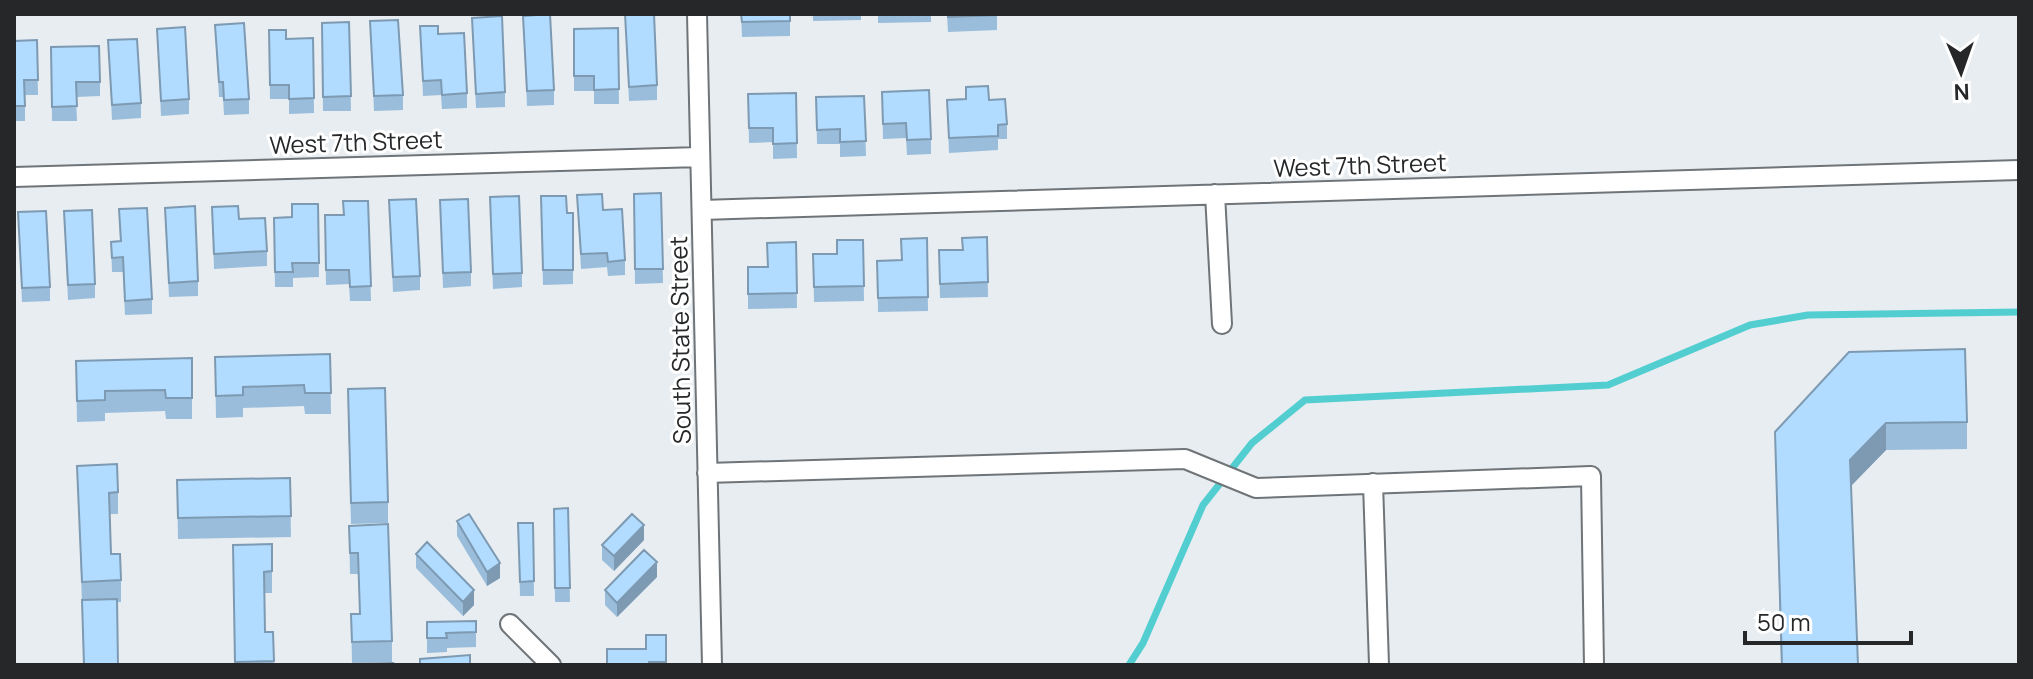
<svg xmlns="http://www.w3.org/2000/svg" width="2033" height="679" viewBox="0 0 2033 679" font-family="Manrope,sans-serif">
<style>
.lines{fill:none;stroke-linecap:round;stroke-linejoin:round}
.stream{stroke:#52ced1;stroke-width:7}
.minor-casing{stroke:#6f7478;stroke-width:22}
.minor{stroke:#fff;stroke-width:18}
.wall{fill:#99bddb}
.shaded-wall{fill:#7d9ab2}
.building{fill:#b2dcff;stroke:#7d9ab2;stroke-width:2}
.labels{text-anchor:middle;stroke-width:6;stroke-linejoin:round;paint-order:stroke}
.street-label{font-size:24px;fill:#252729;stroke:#fff}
</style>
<rect width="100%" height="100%" fill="#e7edf1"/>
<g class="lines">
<path class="stream" d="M1129,665L1143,643L1203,505L1252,443L1305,400L1608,385L1750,325L1808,315L2019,312"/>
<defs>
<path id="minor" d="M697,14L712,665
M14,177L700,157
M1215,194L1222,324
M702,210L2019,170
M707,473L1185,459L1256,488L1591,476L1594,665
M1373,483L1379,665
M510,624L551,665"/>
</defs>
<use href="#minor" class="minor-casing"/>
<use href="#minor" class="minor"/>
</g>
<path class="wall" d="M625,14L657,85V100L629,101Z
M741,14H790V36L742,37Z
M813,14H861V20L813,21Z
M878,14H931V22L878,23Z
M947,14H997V30L948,32Z
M523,16L554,90V105L527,106Z
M472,18L505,92V107L476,108Z
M370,21L403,95V110L374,111Z
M349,22L351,111H323L322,23Z
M215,25L249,99V114L224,115L223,97H219Z
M420,26L438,34L467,93V108L442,109L441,95L423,96Z
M618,28L619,104H594V91H574V29Z
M157,29L189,99V114L161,116Z
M269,30L286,39L313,38L314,113L289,114V99H270Z
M37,40L38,95H25V121H14V41Z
M108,40L141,103V118L112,120Z
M51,47L100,82V96L76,97L77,121H52Z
M966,87L989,100L1007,124V139H998V150L949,153L947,100L966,99Z
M882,92L931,139V154L907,155L906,138L883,139Z
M796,93L797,158L773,159V142L749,143L748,94Z
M864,96L866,156L840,157V144H817L816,97Z
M661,193L663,283L635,284L634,194Z
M577,195L603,210L625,260V275L608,276L607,267L581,269Z
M541,196L567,213H573V284L543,285Z
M490,197L522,273V287L493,289Z
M389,200L420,276V290L393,292Z
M440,200L471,272V286L443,288Z
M368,201L371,301H350L349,284L326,285L325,215H344Z
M318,204L319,277L293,278V287H275L274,218L292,217Z
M212,207L239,219L267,251V266L214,269Z
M165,208L198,281V296L169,297Z
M119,209L152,299V314L125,315L123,272H112L111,242L120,241Z
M64,211L95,284V298L68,300Z
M18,212L50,287V301L22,302Z
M987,237L988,297L940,298L939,250H962Z
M927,238L928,311L878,312L877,261L902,260Z
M863,240L864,301L814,302L813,254H837Z
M796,242L797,308L748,309V267H768Z
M1849,352L1967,422V449L1886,450L1851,486L1858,665H1781L1775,432Z
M330,354L331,414H305L304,406L243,408V417L216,418L215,357Z
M192,358V419H166L165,411L105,413V421L77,422L76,361Z
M348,410L388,502V523L351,524Z
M77,466L118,492V514H110L111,554L121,580V602L82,603Z
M290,478L291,537L178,539L177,480Z
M568,508L570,602H555L554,509Z
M457,521L500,578L487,586L457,536Z
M518,523H533L534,596H520Z
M349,526L392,641V662L352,663L351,614H360L358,574H350Z
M644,540L614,571L602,560V545Z
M272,544V593H264L265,632H273L274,665H235L233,545Z
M416,554L474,605L463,616L416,568Z
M657,577L617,617L605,605V590Z
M476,621V647L447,648V652L427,653V622Z
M666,635V665H607L646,649Z"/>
<path class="shaded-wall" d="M1886,423V450L1850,487V460Z
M644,525V540L614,571V556Z
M657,562V577L617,617V603Z
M500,563V578L487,586V572Z
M474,590V605L463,616V602Z"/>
<path class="building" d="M550,14L554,90L527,91L523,16Z
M625,14H654L657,85L629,87Z
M741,14H790V21L742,22Z
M948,14H997V15L948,17Z
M502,16L505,92L476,94L472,18Z
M398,20L403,95L374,96L370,21Z
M349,22L351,96L323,97L322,23Z
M244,23L249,99L224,100L223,82H219L215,25Z
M420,26H438V34L464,33L467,93L442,95L441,80L423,81Z
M185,27L189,99L161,101L157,29Z
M618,28L619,89L594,90V76H574V29Z
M269,30H286V39L313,38L314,98L289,99V85H270Z
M137,39L141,103L112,105L108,40Z
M37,40L38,80H24L25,106H14V41Z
M99,46L100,82H76L77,106L52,107L51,47Z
M988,86L989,100L1005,99L1007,124L998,125V136L949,138L947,100L966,99V87Z
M929,90L931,139L907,140L906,123L883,124L882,92Z
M796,93L797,143L773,144V128H749L748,94Z
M864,96L866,141L840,142V129L817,130L816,97Z
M661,193L663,269H635L634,194Z
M602,194L603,210L622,209L625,260L608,262L607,253L581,254L577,195Z
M519,196L522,273L493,274L490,197Z
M541,196H566L567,213H573V270H543Z
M416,199L420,276L393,277L389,200Z
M468,199L471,272L443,273L440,200Z
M343,201H368L371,286L350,287L349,270H326L325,215H344Z
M292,204H318L319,263H292L293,272H275L274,218L292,217Z
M195,206L198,281L169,283L165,208Z
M238,206L239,219L265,218L267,251L214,254L212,207Z
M147,208L152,299L125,301L123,257L112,258L111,242L121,241L119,209Z
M92,210L95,284L68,285L64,211Z
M46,211L50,287L22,288L18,212Z
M987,237L988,282L940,284L939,250H963L962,238Z
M927,238L928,297L878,298L877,261L902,260L901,239Z
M837,240H863L864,286L814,287L813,254H837Z
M796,242L797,293L748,294V267H768L767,243Z
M1965,349L1967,422L1886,423L1850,460L1858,665H1782L1775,432L1849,352Z
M330,354L331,393H305L304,385L243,387V395L216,396L215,357Z
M192,358V398H166L165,390L105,391V400L77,401L76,361Z
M385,388L388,502L351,503L348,389Z
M117,464L118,492L109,493L111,554H120L121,580L82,582L77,466Z
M290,478L291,516L178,518L177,480Z
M568,508L570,588H555L554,509Z
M469,514L500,563L487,572L457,521Z
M632,514L644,525L614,556L602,545Z
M518,523H533L534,581L520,582Z
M388,524L392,641L352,642L351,614H360L358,553H350L349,526Z
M427,542L474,590L463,602L416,554Z
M272,544V571L264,572L265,632H273L274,661L235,662L233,545Z
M644,550L657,562L617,603L605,590Z
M117,599L118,665H84L82,600Z
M476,621V632L446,633L447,638H427V622Z
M646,635H666V662H649V665H607V649H646Z
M470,655V665H420V659Z
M393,663V665H355V664Z"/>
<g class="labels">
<g class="street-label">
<text transform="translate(356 143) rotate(-2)" y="8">West 7th Street</text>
<text transform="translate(1360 166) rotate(-2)" y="8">West 7th Street</text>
<text transform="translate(681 340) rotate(-91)" y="8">South State Street</text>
</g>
</g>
<rect width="2033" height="679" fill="none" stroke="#252729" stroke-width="32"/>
<g transform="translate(1961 72) rotate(178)" stroke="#ffffff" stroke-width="6" paint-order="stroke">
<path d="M0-6L14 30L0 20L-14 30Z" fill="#252729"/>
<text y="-12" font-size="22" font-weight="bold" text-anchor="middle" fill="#252729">N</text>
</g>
<path d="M1745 631v12h166v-12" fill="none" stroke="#252729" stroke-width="4"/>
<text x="1757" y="631" font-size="24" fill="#252729" stroke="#ffffff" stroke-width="6" paint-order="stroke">50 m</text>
</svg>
